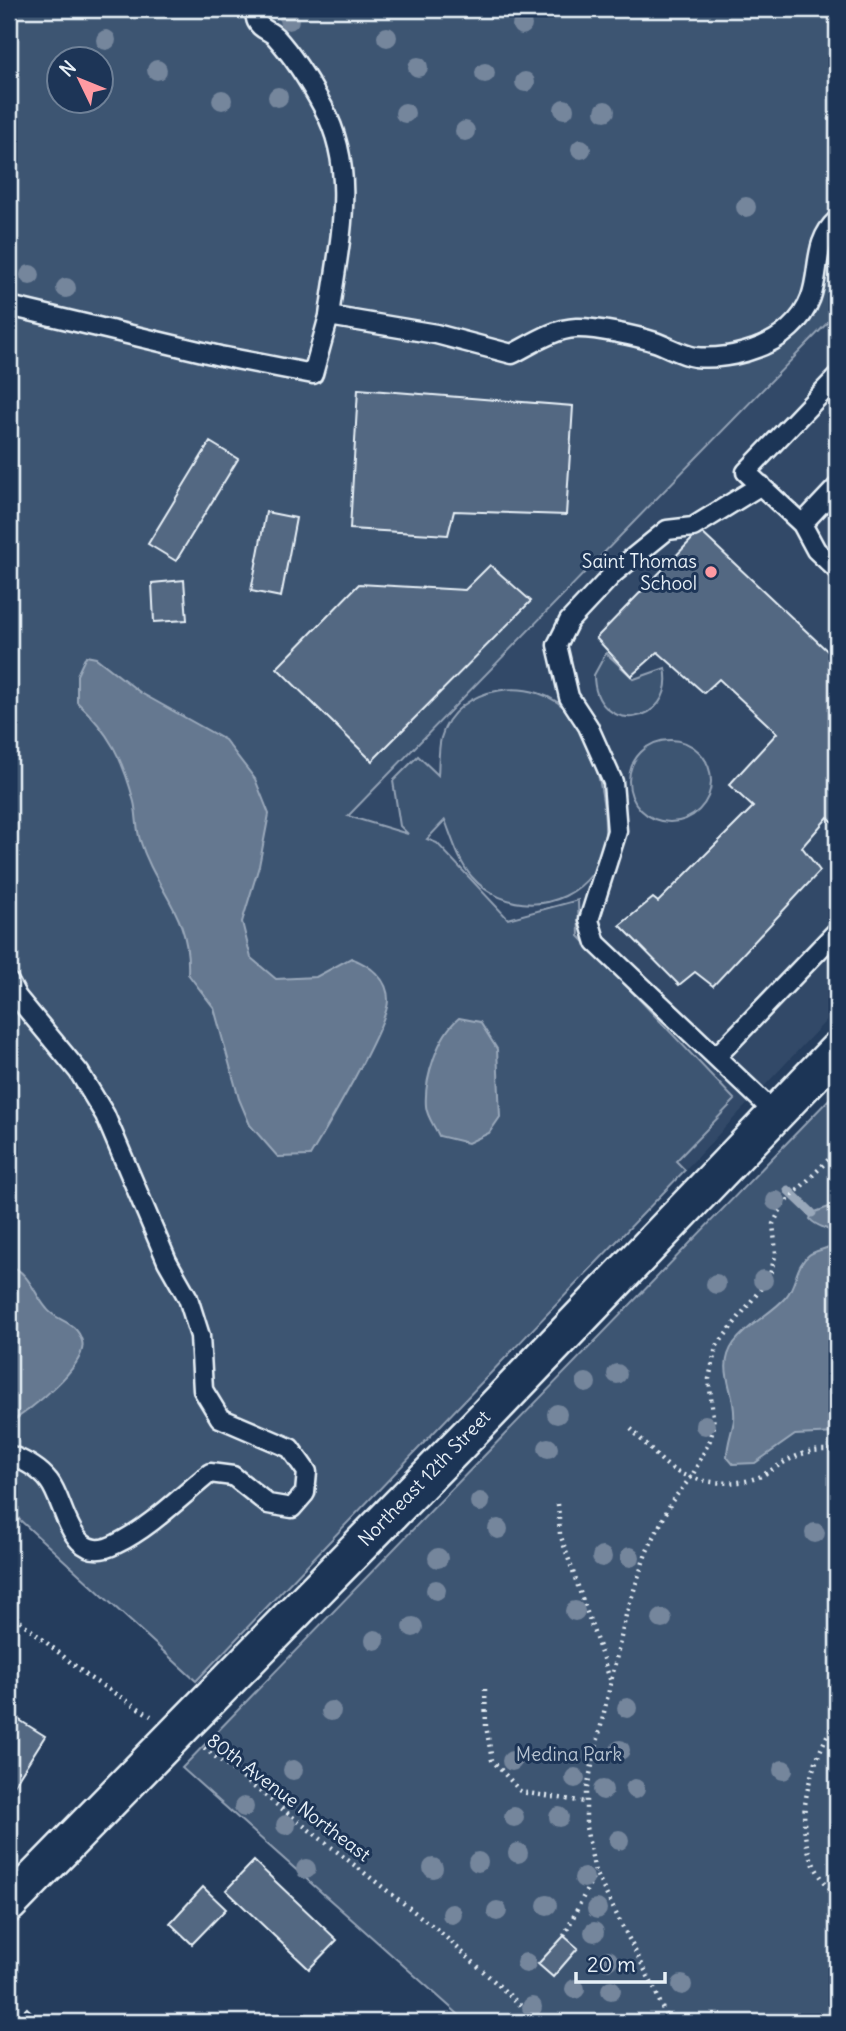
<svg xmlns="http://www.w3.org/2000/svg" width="846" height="2031" viewBox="0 0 846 2031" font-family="Delius,sans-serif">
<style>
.built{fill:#334a68}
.green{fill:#3e5472;stroke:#93a2b5;stroke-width:2;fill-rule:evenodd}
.water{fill:#657890;stroke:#99a8ba;stroke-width:2}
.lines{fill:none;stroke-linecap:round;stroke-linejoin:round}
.stream{stroke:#99a8ba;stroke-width:9}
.building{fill:#536782;stroke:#e8f1f8;stroke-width:2}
.service-casing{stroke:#e8f1f8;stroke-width:23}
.minor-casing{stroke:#e8f1f8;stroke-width:40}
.path{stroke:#e8f1f8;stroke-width:4.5;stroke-dasharray:2 5;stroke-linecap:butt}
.service{stroke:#1d3557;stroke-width:18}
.minor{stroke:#1d3557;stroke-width:35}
.tree{fill:#74869c}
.poi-dot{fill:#ff9aa2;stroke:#1d3557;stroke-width:2.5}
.labels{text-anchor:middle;stroke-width:6;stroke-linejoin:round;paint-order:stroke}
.poi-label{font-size:19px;fill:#e8f1f8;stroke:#1d3557;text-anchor:end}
.street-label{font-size:19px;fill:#e8f1f8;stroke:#1d3557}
.park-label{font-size:19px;fill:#b5c2d0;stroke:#1d3557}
</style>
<rect width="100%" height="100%" fill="#253d5d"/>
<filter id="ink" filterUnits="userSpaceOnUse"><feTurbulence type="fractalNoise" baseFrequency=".0143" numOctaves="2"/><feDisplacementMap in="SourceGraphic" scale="14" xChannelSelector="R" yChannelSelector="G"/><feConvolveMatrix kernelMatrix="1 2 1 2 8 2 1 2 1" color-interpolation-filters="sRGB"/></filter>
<g filter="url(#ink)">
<path class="built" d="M837,313V1009L685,1170L334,830Z"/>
<path class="green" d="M9,9H837V313L348,816L408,834L400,826L393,781L418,756L438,775C439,764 438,750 441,738C455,684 538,673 571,715C592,742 600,775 604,809C606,831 607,856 592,874C562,913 503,913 472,877C459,863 452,838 445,820L427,839L437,843L508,919L578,900L579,936L735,1100L676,1161L685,1170L196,1681L9,1510ZM60,60H102V102H60Z
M606,653L634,679L665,668C677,727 594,737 594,675Z
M629 781a41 41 0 1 1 82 0a41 41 0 1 1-82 0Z
M837,1091V2022H467L182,1768Z"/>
<path class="water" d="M86,656L96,658L141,693L225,740L255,779L269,814L259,866L242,922L251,958L276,979L316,977L351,958C369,965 388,978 388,1000C389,1023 325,1131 310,1156L278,1157L250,1125L239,1099L214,1008L188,974C191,913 156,892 140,840C136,828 137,814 134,802C123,759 109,732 77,702V675Z
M459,1018L480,1022L497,1049L500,1117L489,1133L468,1143L439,1136C435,1127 426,1115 426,1106C424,1079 438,1035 459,1018Z
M837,1200V1236C830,1227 817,1228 810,1219L812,1213L832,1206Z
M837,1242V1433L795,1435L755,1463L733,1464L727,1457C727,1443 732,1433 734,1420C737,1392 715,1370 734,1343C748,1324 771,1314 786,1297C797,1284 795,1266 809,1255C817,1249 828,1250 837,1242Z
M9,1265C31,1274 33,1293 47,1309C57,1322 76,1320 82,1341C89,1365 28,1412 9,1423Z"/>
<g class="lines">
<path class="stream" d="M788,1190L812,1213"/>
</g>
<path class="building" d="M358,389L573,406L566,515L454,511L448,535L350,529Z
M210,442L238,459L176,561L148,544Z
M266,512L296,518L281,597L251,591Z
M700,531L837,660V826L828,817L802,847L820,871L713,986L695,972L679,985L620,925L653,898L658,902L753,807L729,785L777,733L719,679L704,693L658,652L631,676L596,638Z
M490,565L531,601L372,761L277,668L359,584L465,590Z
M184,580L187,620L154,622L152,583Z
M13,1716L45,1736L9,1793V1723Z
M254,1861L337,1940L309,1969L226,1890Z
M203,1887L226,1909L192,1944L170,1923Z
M564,1936L578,1948L553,1977L538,1964Z
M27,2008L42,2022H13Z"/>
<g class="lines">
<defs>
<path id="service" d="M255,9C255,10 255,18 256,19C259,29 269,30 275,36C294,57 310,83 323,107C359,173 338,246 329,316L436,334L512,354C532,344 553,329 576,328C594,327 637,336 655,342C667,346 682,355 695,357C726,360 767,350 790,328C831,291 804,250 837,220
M9,306L220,356L313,374L329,316
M837,377L746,472L802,524L837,487
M802,524L816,550L837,570
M9,982L17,997L79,1072L105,1115L167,1261L188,1298L200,1336L203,1390L220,1418L290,1448L307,1472L305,1493L292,1508L268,1504L233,1476L210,1473C180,1497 151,1527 116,1544C69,1568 66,1502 49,1481C39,1468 23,1460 9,1455
M716,1057L596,943L589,920L617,831L613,782L588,726L569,697L557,645L569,621L614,573L667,530L693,527L761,485
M776,1114L716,1057L837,931"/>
<path id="minor" d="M9,1904L472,1431L837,1050"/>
</defs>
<use href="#service" class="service-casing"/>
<use href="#minor" class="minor-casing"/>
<path class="path" d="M631,1429C646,1443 661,1464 679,1473C703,1484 740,1487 763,1475C788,1460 807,1446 837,1451
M558,1504L560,1534L611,1682
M9,1612L90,1678L151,1716
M485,1689L486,1726L492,1760L521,1792L585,1802
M837,1717C806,1772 782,1845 837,1895
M204,1748L439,1931L539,2022
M564,1936L595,1873
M668,2022L655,1990L595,1872L586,1827V1792L626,1615L646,1553L672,1501L692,1476L710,1440L714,1426L709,1379L716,1347L769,1278L776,1253L773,1224L783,1205L837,1151
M818,2022L837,2007"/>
<use href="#service" class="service"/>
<use href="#minor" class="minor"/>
</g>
<g class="tree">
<circle cx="289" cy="20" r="10"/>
<circle cx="522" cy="25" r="10"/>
<circle cx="387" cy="37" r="10"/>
<circle cx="106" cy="40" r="10"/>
<circle cx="418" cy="67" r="10"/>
<circle cx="157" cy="70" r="10"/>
<circle cx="485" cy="73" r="10"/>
<circle cx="525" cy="82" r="10"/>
<circle cx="278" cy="97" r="10"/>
<circle cx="222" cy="100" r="10"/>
<circle cx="564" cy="109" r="10"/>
<circle cx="605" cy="111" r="10"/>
<circle cx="405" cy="113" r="10"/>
<circle cx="465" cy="131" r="10"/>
<circle cx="581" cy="149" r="10"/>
<circle cx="746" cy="207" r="10"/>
<circle cx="30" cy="275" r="10"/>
<circle cx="66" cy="288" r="10"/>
<circle cx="776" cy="1201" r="10"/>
<circle cx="763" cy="1280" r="10"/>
<circle cx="716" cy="1284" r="10"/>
<circle cx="617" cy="1374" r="10"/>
<circle cx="586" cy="1383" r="10"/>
<circle cx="557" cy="1414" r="10"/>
<circle cx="705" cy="1425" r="10"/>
<circle cx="548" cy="1448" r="10"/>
<circle cx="480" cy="1502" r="10"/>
<circle cx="498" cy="1529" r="10"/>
<circle cx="815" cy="1533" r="10"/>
<circle cx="602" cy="1557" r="10"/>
<circle cx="630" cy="1557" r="10"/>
<circle cx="438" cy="1558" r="10"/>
<circle cx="436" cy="1590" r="10"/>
<circle cx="575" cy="1611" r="10"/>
<circle cx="662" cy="1619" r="10"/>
<circle cx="413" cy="1627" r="10"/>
<circle cx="375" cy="1640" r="10"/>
<circle cx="627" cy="1708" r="10"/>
<circle cx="331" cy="1711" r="10"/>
<circle cx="620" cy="1750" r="10"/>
<circle cx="512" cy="1761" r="10"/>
<circle cx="293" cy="1770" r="10"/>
<circle cx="783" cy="1770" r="10"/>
<circle cx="575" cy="1778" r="10"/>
<circle cx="635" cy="1789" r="10"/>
<circle cx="603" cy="1790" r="10"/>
<circle cx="244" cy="1807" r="10"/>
<circle cx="514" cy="1817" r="10"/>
<circle cx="559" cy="1817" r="10"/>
<circle cx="286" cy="1825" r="10"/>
<circle cx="619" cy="1840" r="10"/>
<circle cx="518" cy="1853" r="10"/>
<circle cx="478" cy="1862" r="10"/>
<circle cx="433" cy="1868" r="10"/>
<circle cx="306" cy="1869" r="10"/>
<circle cx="584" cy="1878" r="10"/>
<circle cx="547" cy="1905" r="10"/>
<circle cx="597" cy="1909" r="10"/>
<circle cx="497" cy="1911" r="10"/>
<circle cx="452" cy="1914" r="10"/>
<circle cx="594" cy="1932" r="10"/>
<circle cx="608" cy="1960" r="10"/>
<circle cx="526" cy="1963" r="10"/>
<circle cx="682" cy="1985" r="10"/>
<circle cx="575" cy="1989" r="10"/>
<circle cx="611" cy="1990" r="10"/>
<circle cx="532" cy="2007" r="10"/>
</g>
</g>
<circle class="poi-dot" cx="711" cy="572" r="7"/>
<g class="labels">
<g class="poi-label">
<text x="697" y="568">Saint Thomas<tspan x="697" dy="22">School</tspan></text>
</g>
<g class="street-label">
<text transform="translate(424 1478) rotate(-46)" y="7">Northeast 12th Street</text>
<text transform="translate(289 1797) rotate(37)" y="7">80th Avenue Northeast</text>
</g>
<g class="park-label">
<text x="569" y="1761">Medina Park</text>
</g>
</g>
<rect width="846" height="2031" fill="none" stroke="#1d3557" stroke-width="35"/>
<rect x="18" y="18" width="811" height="1996" fill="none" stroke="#e8f1f8" stroke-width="2.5" filter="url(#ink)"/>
<g transform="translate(80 80) rotate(313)"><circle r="33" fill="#1d3557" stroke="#6e8097" stroke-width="2"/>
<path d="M0-5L12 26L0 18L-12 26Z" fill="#ff9aa2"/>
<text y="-10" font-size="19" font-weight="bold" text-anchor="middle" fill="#e8f1f8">N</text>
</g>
<path d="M576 1972v10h89v-10" fill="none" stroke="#e8f1f8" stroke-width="3.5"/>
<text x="587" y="1972" font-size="21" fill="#e8f1f8" stroke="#1d3557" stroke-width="5" paint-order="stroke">20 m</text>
</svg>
